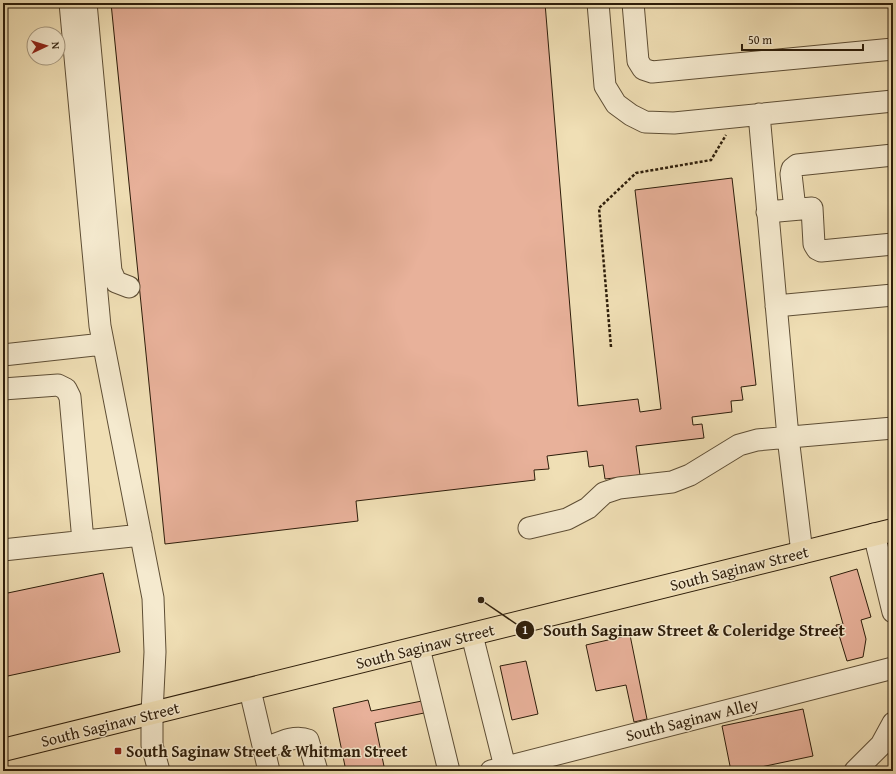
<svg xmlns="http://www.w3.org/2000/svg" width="896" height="774" viewBox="0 0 896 774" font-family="'Gentium Book Plus',serif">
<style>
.building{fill:#e8b19a;stroke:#2d1d0a}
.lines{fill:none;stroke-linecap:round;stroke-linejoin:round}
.minor-casing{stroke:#5e4e35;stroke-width:23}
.major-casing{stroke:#2d1d0a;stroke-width:24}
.path{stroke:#2d1d0a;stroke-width:2.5;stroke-dasharray:3 2;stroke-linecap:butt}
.minor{stroke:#f5eacf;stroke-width:21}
.major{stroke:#f0dfb5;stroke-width:22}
.poi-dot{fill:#8f2418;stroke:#f5eacf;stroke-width:1.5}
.labels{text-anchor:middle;stroke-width:3;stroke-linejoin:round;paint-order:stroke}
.street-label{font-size:16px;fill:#2d1d0a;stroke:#f5eacf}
.poi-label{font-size:16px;font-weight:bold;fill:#2d1d0a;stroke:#f5eacf;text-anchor:start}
.leader{fill:none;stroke:#2d1d0a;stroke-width:1.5}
.callout-dot{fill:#2d1d0a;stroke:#f5eacf;stroke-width:1.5}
.mark-label{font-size:12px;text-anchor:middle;font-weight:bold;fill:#fff}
.callout-label{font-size:17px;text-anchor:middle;font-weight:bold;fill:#2d1d0a;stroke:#f5eacf;stroke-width:3;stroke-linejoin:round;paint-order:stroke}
</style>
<rect width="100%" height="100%" fill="#f0dfb5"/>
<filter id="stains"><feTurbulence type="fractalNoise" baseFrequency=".005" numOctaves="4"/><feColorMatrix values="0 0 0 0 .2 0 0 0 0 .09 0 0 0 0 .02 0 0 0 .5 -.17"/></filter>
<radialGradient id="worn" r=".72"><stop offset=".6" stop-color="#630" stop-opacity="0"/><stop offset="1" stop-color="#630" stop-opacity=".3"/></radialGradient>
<path class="building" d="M111,3H545L578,406L638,399L640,412L661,409L635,190L732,178L756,385L741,387L743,400L731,401L732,412L692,417L693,425L702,424L704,438L636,446L640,475L605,479L603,465L589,467L587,451L547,456L549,469L534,470L535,480L356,501L358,521L165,544Z
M857,569L871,617L861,620L866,639L863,657L847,661L836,625L843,624L830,577Z
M103,573L120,652L3,677V594Z
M630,635L647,719L634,722L626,685L596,691L586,645Z
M526,661L538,714L512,720L500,666Z
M368,700L371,711L427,700L429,712L375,723L385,771H346L333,708Z
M803,709L813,756L742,771H731L722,726Z"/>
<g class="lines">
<defs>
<path id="minor" d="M70,3L100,326L153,598L155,652L152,713V745L159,771
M86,3L111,271L116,282L129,287
M598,3L605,86L616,104L631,115L645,122L674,123L893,101
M633,3L638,61L643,69L652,72L893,49
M759,114L788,437L802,553
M795,209L791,174L792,169L797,165L893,155
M767,212L812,208L814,244L817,249L821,251L893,244
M776,306L893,295
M3,355L103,344
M3,389L58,385L66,389L70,397L83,541
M529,528L567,519L588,508L604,493L619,488L672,482L690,475L739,445L757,440L893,428
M874,534L893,612
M3,550L141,535
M472,635L506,771
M419,648L449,771
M250,690L269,771
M264,749C277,744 294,734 308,740L317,771
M491,771L893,668
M855,771L881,745L893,723"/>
<path id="major" d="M3,750L893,530"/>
</defs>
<use href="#minor" class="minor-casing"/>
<use href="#major" class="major-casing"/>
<path class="path" d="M611,347L599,208L636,173L711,160L726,135"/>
<use href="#minor" class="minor"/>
<use href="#major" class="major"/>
</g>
<rect class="poi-dot" x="114" y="747" width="8" height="8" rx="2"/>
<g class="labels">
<g class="street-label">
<text transform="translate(739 568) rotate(-14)" y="6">South Saginaw Street</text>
<text transform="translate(425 646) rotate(-14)" y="6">South Saginaw Street</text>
<text transform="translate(692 719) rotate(-14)" y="6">South Saginaw Alley</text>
<text transform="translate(110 724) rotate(-14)" y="6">South Saginaw Street</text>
</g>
<g class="poi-label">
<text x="126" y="757">South Saginaw Street &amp; Whitman Street</text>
</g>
</g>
<path class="leader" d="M481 600L525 630"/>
<g class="callout-dot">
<circle cx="481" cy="600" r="4"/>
<circle cx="525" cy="630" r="10"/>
</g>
<g class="mark-label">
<text x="525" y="634">1</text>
</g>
<g class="callout-label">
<text x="694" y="636">South Saginaw Street &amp; Coleridge Street</text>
</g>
<rect width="896" height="774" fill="none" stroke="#f0dfb5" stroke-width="16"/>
<rect x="4" y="4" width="888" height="766" fill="none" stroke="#2d1d0a" stroke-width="2"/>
<rect x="8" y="8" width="880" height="758" fill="none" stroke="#2d1d0a"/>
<g transform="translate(46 46) rotate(86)"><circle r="19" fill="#f5eacf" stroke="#a59880"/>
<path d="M0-3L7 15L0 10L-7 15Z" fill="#8f2418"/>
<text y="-6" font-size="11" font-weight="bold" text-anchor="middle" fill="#2d1d0a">N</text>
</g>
<path d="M742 44v6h121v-6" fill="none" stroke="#2d1d0a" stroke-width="2"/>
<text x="748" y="44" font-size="12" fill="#2d1d0a" stroke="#f5eacf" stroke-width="3" paint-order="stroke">50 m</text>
<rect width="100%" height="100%" filter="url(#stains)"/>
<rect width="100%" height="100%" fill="url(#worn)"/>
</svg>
